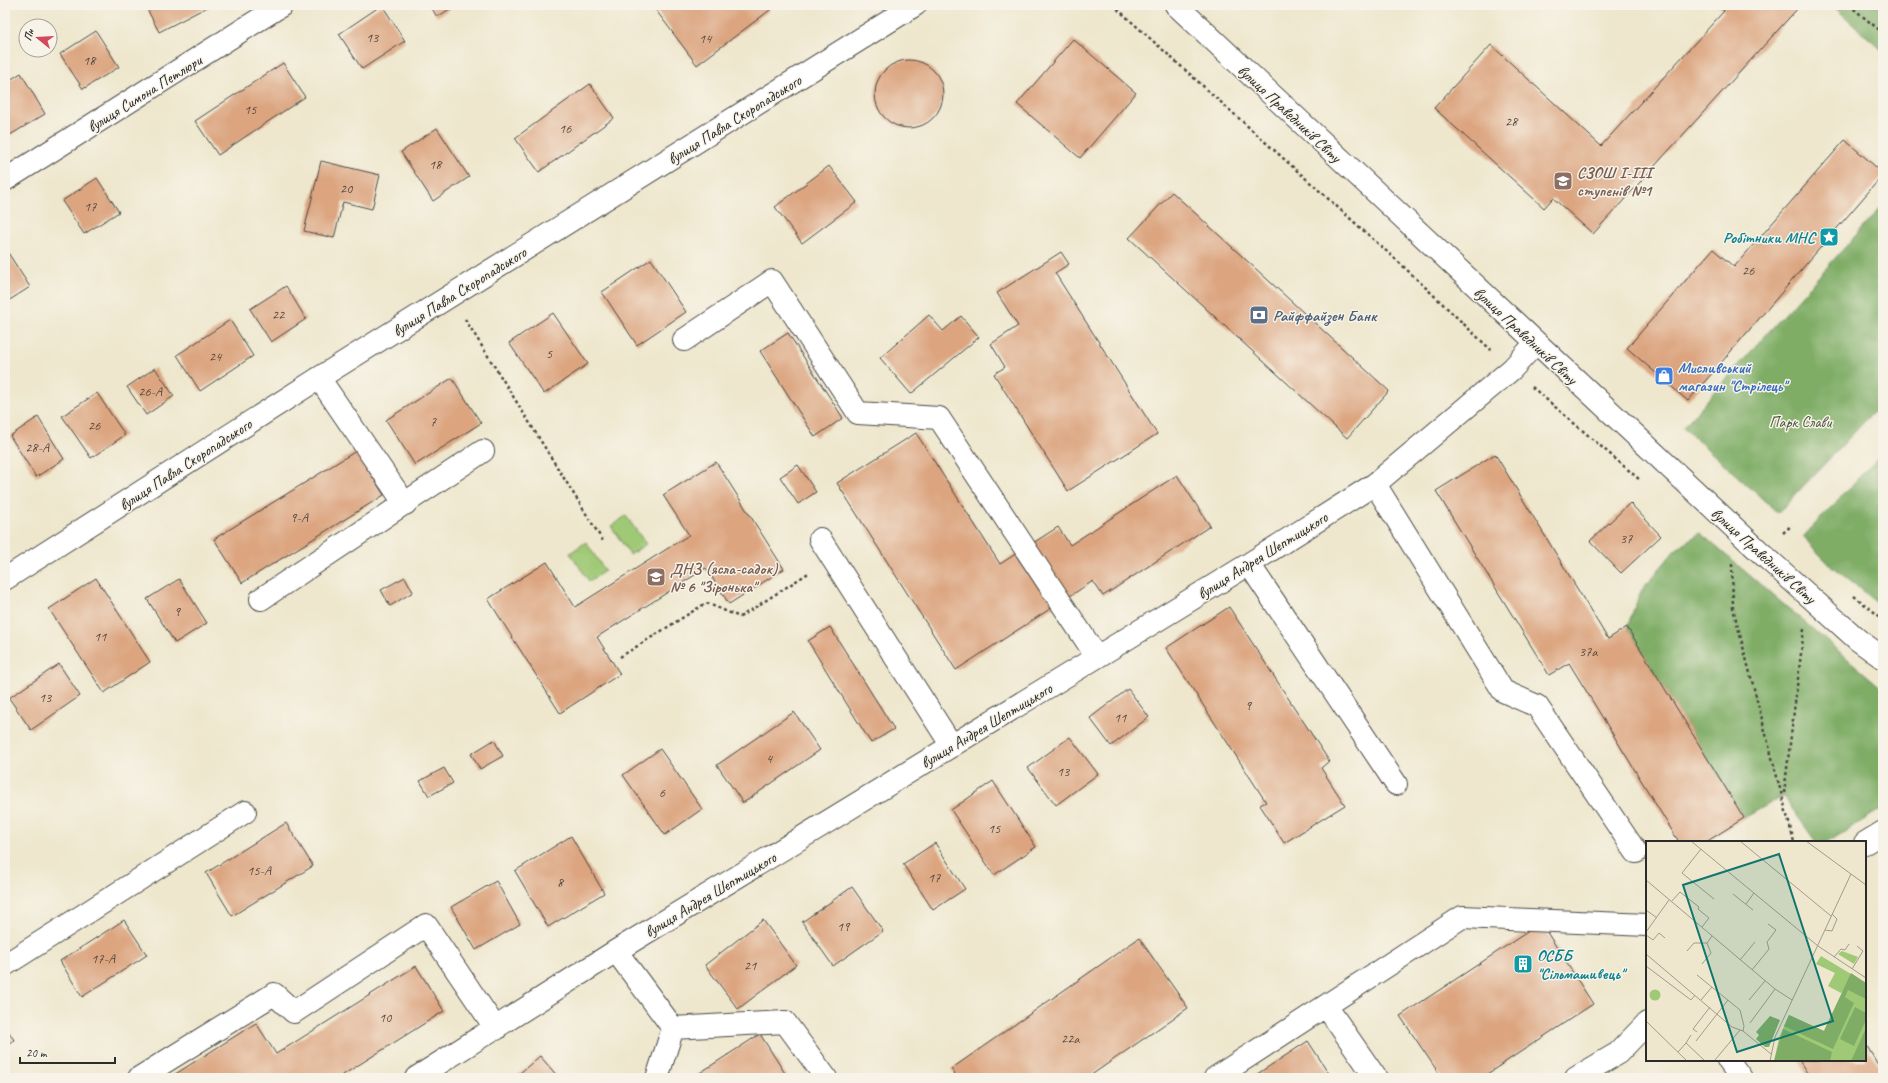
<svg xmlns="http://www.w3.org/2000/svg" width="1888" height="1083" viewBox="0 0 1888 1083" font-family="Caveat,sans-serif">
<style>
.green{fill:#9fc975;stroke:#657a50}
.forest{fill:#7fad66;stroke:#556c48}
.building{fill:#dca580}
.lines{fill:none;stroke-linecap:round;stroke-linejoin:round}
.minor-casing{stroke:#484743;stroke-width:24}
.path{stroke:#484743;stroke-width:2.5;stroke-dasharray:3 3;stroke-linecap:butt}
.minor{stroke:#fff;stroke-width:22}
.labels{text-anchor:middle;stroke-width:3;stroke-linejoin:round;paint-order:stroke}
.number-label{font-size:14px;fill:#574a40}
.street-label{font-size:16px;fill:#2b2b2b;stroke:#f7f3e8}
.education-label{font-size:16px;font-weight:bold;fill:#785e54;stroke:#f7f3e8;text-anchor:start}
.culture-label{font-size:16px;font-weight:bold;fill:#0d838f;stroke:#f7f3e8;text-anchor:end}
.service-label{font-size:16px;font-weight:bold;fill:#4e5e75;stroke:#f7f3e8;text-anchor:start}
.shop-label{font-size:16px;font-weight:bold;fill:#366cbe;stroke:#f7f3e8;text-anchor:start}
.park-label{font-size:16px;fill:#4e5a41;stroke:#f7f3e8}
.inset-road{fill:none;stroke:#a09c8c;stroke-width:1}
.view{fill:#0f766e;fill-opacity:0.15;stroke:#0f766e;stroke-width:2}
.inset-edge{fill:none;stroke:#2b2b2b;stroke-width:2}
</style>
<rect width="100%" height="100%" fill="#f7f3e8"/>
<filter id="ink" filterUnits="userSpaceOnUse"><feTurbulence type="fractalNoise" baseFrequency=".025" numOctaves="2"/><feDisplacementMap in="SourceGraphic" scale="8" xChannelSelector="R" yChannelSelector="G"/><feConvolveMatrix kernelMatrix="1 2 1 2 8 2 1 2 1" color-interpolation-filters="sRGB"/></filter>
<filter id="wash" filterUnits="userSpaceOnUse"><feTurbulence type="fractalNoise" baseFrequency=".012" numOctaves="4" result="noise"/><feDisplacementMap in="SourceGraphic" scale="16" xChannelSelector="R" yChannelSelector="G"/><feGaussianBlur stdDeviation="0.9" result="paint"/><feColorMatrix in="noise" values="0 0 0 0 0 0 0 0 0 0 0 0 0 0 0 0 0 1.4 0 .05"/><feComposite in="paint" operator="in"/></filter>
<g filter="url(#wash)">
<rect width="100%" height="100%" fill="#eee7cd"/>
<path class="green" d="M626,516L646,544L630,555L611,526Z
M586,542L605,571L589,581L570,553Z"/>
<path class="forest" d="M1832,5H1883V51Z
M1883,205V402L1778,513L1683,427Z
M1883,452V607L1830,565L1803,537Z
M1700,533L1883,689V808L1828,842H1816L1783,796L1744,818L1627,627L1641,591L1675,550Z"/>
<g id="blocks">
<path class="building" d="M145,5H211L159,32Z
M382,5L405,41L362,69L339,34Z
M430,5H456L437,17Z
M652,5H766L770,10L697,65Z
M1718,5H1794L1798,8L1593,234L1553,198L1544,208L1434,108L1491,45L1601,146L1724,11Z
M96,31L119,67L83,89L60,54Z
M1073,39L1136,93L1080,158L1017,104Z
M875 94a34 34 0 1 1 68 0a34 34 0 1 1-68 0Z
M283,63L305,97L218,155L195,121Z
M21,73L45,114L5,138V83Z
M590,84L614,118L539,172L515,138Z
M437,128L469,177L433,201L401,152Z
M1845,140L1883,173V175L1688,401L1627,348L1713,249L1734,267Z
M321,161L380,175L372,209L343,202L334,238L304,231Z
M829,166L857,202L802,243L775,207Z
M97,178L119,212L84,234L62,201Z
M1172,192L1389,391L1347,438L1129,238Z
M5,248L30,287L5,303Z
M1061,252L1069,264L1055,273L1157,434L1068,491L994,374L1005,367L991,344L1018,326L997,293Z
M651,259L686,312L637,345L602,292Z
M286,286L306,319L271,342L250,309Z
M553,313L588,364L544,394L509,343Z
M929,315L943,331L961,316L979,337L911,394L880,358Z
M230,320L253,356L200,391L177,355Z
M788,333L843,418L815,437L760,351Z
M155,368L174,396L146,415L127,387Z
M452,378L481,423L415,465L386,420Z
M97,393L125,435L91,458L62,416Z
M38,417L64,459L36,477L10,436Z
M916,433L1000,564L1058,527L1070,545L1177,475L1210,526L1103,596L1093,581L956,670L837,483Z
M356,451L384,495L242,583L214,539Z
M1495,454L1608,639L1627,627L1744,818L1706,842H1679L1569,663L1549,675L1436,491Z
M716,462L784,569L729,604L706,568L597,637L620,674L560,713L488,599L547,562L575,607L689,535L663,495Z
M798,465L816,492L798,504L780,477Z
M1630,503L1661,536L1621,573L1590,541Z
M405,577L413,592L390,606L381,590Z
M96,578L150,662L104,693L49,609Z
M179,579L207,623L175,643L147,599Z
M1229,607L1329,761L1321,768L1345,805L1284,843L1260,805L1266,802L1166,648Z
M830,627L894,729L871,743L808,641Z
M59,664L80,696L31,730L9,698Z
M1128,689L1149,717L1111,746L1090,718Z
M794,712L820,750L743,803L717,765Z
M1070,737L1098,774L1056,805L1028,768Z
M494,740L503,756L480,769L471,754Z
M660,749L702,809L665,835L623,775Z
M444,768L453,783L429,796L420,781Z
M993,781L1036,847L994,875L951,810Z
M286,823L313,866L232,916L206,873Z
M571,836L604,893L548,927L515,871Z
M935,843L965,889L933,910L903,864Z
M496,881L520,924L476,950L451,907Z
M852,887L883,931L833,966L802,922Z
M124,920L147,955L82,997L60,961Z
M763,920L796,965L738,1009L705,965Z
M1541,923L1593,1004L1481,1078H1442L1400,1016Z
M1139,938L1188,1008L1087,1078H958L951,1069Z
M416,966L444,1011L338,1078H169L256,1023L276,1054Z
M5,1026L14,1040L5,1046Z
M760,1034L788,1078H692Z
M1308,1041L1332,1078H1251Z
M1865,1043L1883,1073V1078H1810L1799,1060H1865Z
M540,1056L559,1078H514Z"/>
</g>
</g>
<g filter="url(#ink)">
<use href="#blocks" fill-opacity="0" stroke="#484743" stroke-width="1"/>
<g class="lines">
<defs>
<path id="minor" d="M1176,5L1759,551L1858,640L1883,658
M5,180L282,5
M684,340L772,281L858,413L939,418L1097,657
M319,378L405,504
M1375,484L1503,691L1537,706L1636,852
M820,539L952,746
M1249,564L1396,784
M5,579L319,378L915,5
M261,599L483,451
M1865,843L1883,832
M616,951L673,1028L785,1022L826,1078
M5,965L245,812
M1326,1006L1376,1078
M1728,1060L1741,1078
M139,1078L274,994L294,1012L426,925L496,1029
M416,1078L616,951L1249,564L1375,484L1512,369L1535,344
M657,1078L673,1028
M1215,1078L1462,917L1647,925
M1576,1078L1618,1053L1647,1023"/>
</defs>
<use href="#minor" class="minor-casing"/>
<path class="path" d="M1113,5L1404,267L1491,350
M1849,5L1883,33
M465,319L603,541
M1532,387L1640,480
M1783,533L1792,525
M1732,564L1733,608L1794,842
M1854,596L1883,619
M620,657L706,603L740,617L810,572
M1784,793L1804,629"/>
<use href="#minor" class="minor"/>
</g>
</g>
<defs>
<symbol id="school-square" viewBox="-11 -11 22 22"><rect x="-9" y="-9" width="18" height="18" rx="4" fill="#8d6e63" stroke="#f7f3e8"/><path d="M0-5L7-2L0 1L-7-2ZM-4 1L0 2.5L4 1V4Q0 6-4 4Z" fill="#fff"/></symbol>
<symbol id="sight-square" viewBox="-11 -11 22 22"><rect x="-9" y="-9" width="18" height="18" rx="4" fill="#0f9aa8" stroke="#f7f3e8"/><path d="M0-6L1.8-2.2L6-1.7L2.9 1.2L3.7 5.4L0 3.3L-3.7 5.4L-2.9 1.2L-6-1.7L-1.8-2.2Z" fill="#fff"/></symbol>
<symbol id="bank-square" viewBox="-11 -11 22 22"><rect x="-9" y="-9" width="18" height="18" rx="4" fill="#5c6f8a" stroke="#f7f3e8"/><path d="M-6-4H6V4H-6ZM0-2.3a2.3 2.3 0 1 0 0 4.6a2.3 2.3 0 1 0 0-4.6Z" fill="#fff"/></symbol>
<symbol id="shop-square" viewBox="-11 -11 22 22"><rect x="-9" y="-9" width="18" height="18" rx="4" fill="#3f7fe0" stroke="#f7f3e8"/><path d="M-5-2.5h2.3a2.7 3.5 0 0 1 5.4 0H5L5.5 6h-11ZM-1.5-2.5h3a1.5 2.3 0 0 0-3 0Z" fill="#fff"/></symbol>
<symbol id="building-square" viewBox="-11 -11 22 22"><rect x="-9" y="-9" width="18" height="18" rx="4" fill="#0f9aa8" stroke="#f7f3e8"/><path d="M-4-6H4V6H1V3H-1V6H-4ZM-2.5-4.3h1.7v1.8h-1.7ZM.8-4.3h1.7v1.8H.8ZM-2.5-1h1.7V.8h-1.7ZM.8-1h1.7V.8H.8Z" fill="#fff"/></symbol>
</defs>
<g fill-rule="evenodd">
<use href="#school-square" x="1552" y="170" width="22" height="22"/>
<use href="#sight-square" x="1818" y="226" width="22" height="22"/>
<use href="#bank-square" x="1248" y="304" width="22" height="22"/>
<use href="#shop-square" x="1653" y="365" width="22" height="22"/>
<use href="#school-square" x="645" y="566" width="22" height="22"/>
<use href="#building-square" x="1512" y="953" width="22" height="22"/>
</g>
<g class="labels">
<g class="number-label">
<text x="372" y="42">13</text>
<text x="705" y="43">14</text>
<text x="89" y="65">18</text>
<text x="250" y="114">15</text>
<text x="1511" y="126">28</text>
<text x="565" y="133">16</text>
<text x="435" y="169">18</text>
<text x="346" y="193">20</text>
<text x="90" y="211">17</text>
<text x="1748" y="275">26</text>
<text x="278" y="319">22</text>
<text x="549" y="358">5</text>
<text x="215" y="361">24</text>
<text x="150" y="396">26-А</text>
<text x="433" y="426">7</text>
<text x="94" y="430">26</text>
<text x="37" y="452">28-А</text>
<text x="299" y="522">9-А</text>
<text x="1626" y="543">37</text>
<text x="177" y="616">9</text>
<text x="100" y="641">11</text>
<text x="1588" y="656">37а</text>
<text x="45" y="702">13</text>
<text x="1248" y="710">9</text>
<text x="1120" y="722">11</text>
<text x="769" y="763">4</text>
<text x="1063" y="776">13</text>
<text x="662" y="797">6</text>
<text x="994" y="833">15</text>
<text x="259" y="875">15-А</text>
<text x="934" y="882">17</text>
<text x="560" y="887">8</text>
<text x="843" y="931">19</text>
<text x="103" y="963">17-А</text>
<text x="750" y="970">21</text>
<text x="385" y="1022">10</text>
<text x="1070" y="1043">22а</text>
</g>
<g class="street-label">
<text transform="translate(144 93) rotate(-32)" y="6">вулиця Симона Петлюри</text>
<text transform="translate(1290 113) rotate(43)" y="6">вулиця Праведників Світу</text>
<text transform="translate(734 119) rotate(-32)" y="6">вулиця Павла Скоропадського</text>
<text transform="translate(459 291) rotate(-32)" y="6">вулиця Павла Скоропадського</text>
<text transform="translate(1526 335) rotate(43)" y="6">вулиця Праведників Світу</text>
<text transform="translate(185 464) rotate(-33)" y="6">вулиця Павла Скоропадського</text>
<text transform="translate(1262 555) rotate(-32)" y="6">вулиця Андрея Шептицького</text>
<text transform="translate(1764 555) rotate(42)" y="6">вулиця Праведників Світу</text>
<text transform="translate(986 725) rotate(-31)" y="6">вулиця Андрея Шептицького</text>
<text transform="translate(710 894) rotate(-31)" y="6">вулиця Андрея Шептицького</text>
</g>
<g class="education-label">
<text x="1577" y="178">СЗОШ І-ІІІ<tspan x="1577" dy="18">ступенів №1</tspan></text>
<text x="670" y="574">ДНЗ (ясла-садок)<tspan x="670" dy="18">№ 6 "Зіронька"</tspan></text>
</g>
<g class="culture-label">
<text x="1815" y="243">Робітники МНС</text>
<text x="1537" y="961" text-anchor="start">ОСББ<tspan x="1537" dy="18">"Сільмашивець"</tspan></text>
</g>
<g class="service-label">
<text x="1273" y="321">Райффайзен Банк</text>
</g>
<g class="shop-label">
<text x="1678" y="373">Мисливський<tspan x="1678" dy="18">магазин "Стрілець"</tspan></text>
</g>
<g class="park-label">
<text x="1800" y="427">Парк Слави</text>
</g>
</g>
<g transform="translate(1646 841)">
<rect width="220" height="220" fill="#eee7cd"/>
<path d="M196,110L212,116L208,123L192,113ZM175,115L220,142V220H128L133,197L143,174L178,190L197,150L195,152L182,145L189,132L170,123ZM3.5 154a5.5 5.5 0 1 1 11 0a5.5 5.5 0 1 1-11 0Z" fill="#9fc975"/>
<path d="M205,132L220,142V158L202,149L199,156L208,162L187,208L138,185L143,174L178,190ZM209,166L220,172V179L208,205L194,198ZM124,175L134,179L123,206H119L110,198L113,194L110,191ZM220,187V220H205ZM137,188L186,211L184,220H128Z" fill="#7fad66"/>
<path class="inset-road" d="M45,0L172,105L220,137M94,0L185,75M160,0L220,44M55,8L36,32L68,58M0,39L129,148L146,159M87,53L107,69M25,61L34,51L53,66L52,68L63,77L56,86M100,63L108,52M0,69L11,77M179,89L186,90L191,78L186,73M0,91L23,59M0,94L7,99L13,92L19,97M41,110L48,102H61M0,113L86,186L97,190L125,213M188,116L195,108L199,109L203,103M94,119L109,101M56,123L65,112L61,102L66,95M0,125L45,159L49,154M206,128L217,110L211,105M106,129L123,108L121,101L130,89L122,83M51,134L94,169L98,185L97,190M55,159L66,146M103,159L119,140M0,180L41,220M104,182L129,148M51,191L47,188L64,166M45,194L40,202L59,220M50,200L82,159M32,211L40,202M69,219L94,189M124,220L129,196L205,33"/>
<path class="view" d="M133,13L187,180L91,211L37,44Z"/>
<rect width="220" height="220" class="inset-edge"/>
</g>
<rect width="1888" height="1083" fill="none" stroke="#f7f3e8" stroke-width="20"/>
<g transform="translate(38 38) rotate(288)"><circle r="19" fill="#f7f3e8" stroke="#a5a39c"/>
<path d="M0-3L7 15L0 10L-7 15Z" fill="#d1495b"/>
<text y="-6" font-size="11" font-weight="bold" text-anchor="middle" fill="#2b2b2b">Пн</text>
</g>
<path d="M20 1057v6h95v-6" fill="none" stroke="#2b2b2b" stroke-width="2"/>
<text x="26" y="1057" font-size="12" fill="#2b2b2b" stroke="#f7f3e8" stroke-width="3" paint-order="stroke">20 m</text>
</svg>
